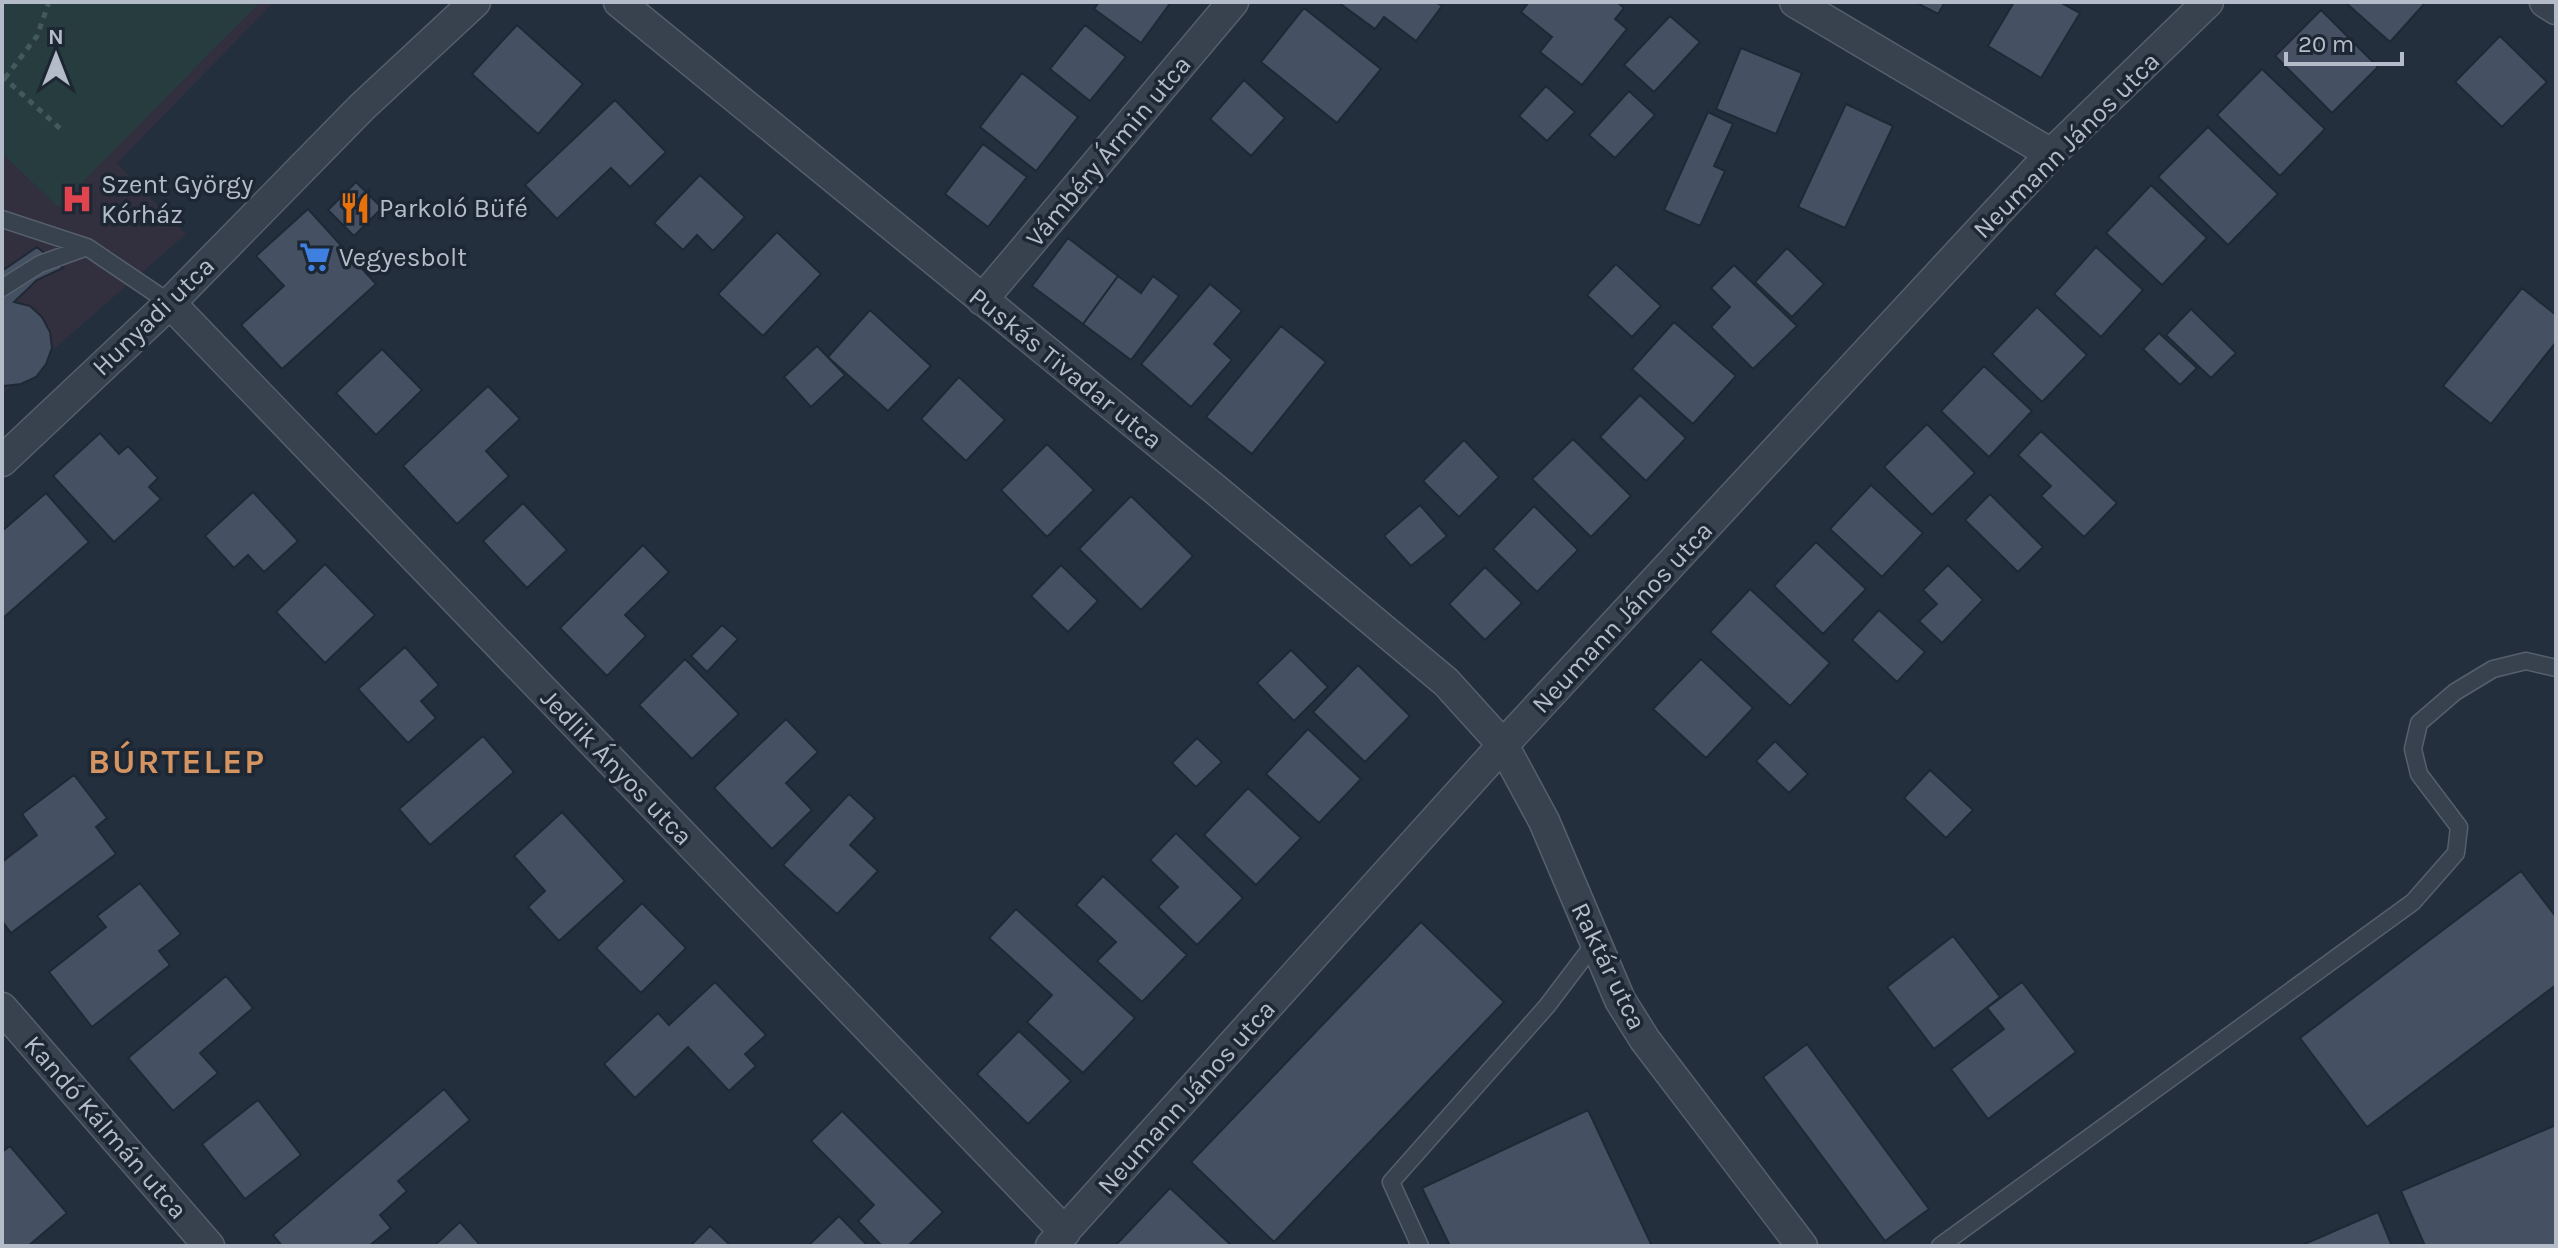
<svg xmlns="http://www.w3.org/2000/svg" width="2558" height="1248" viewBox="0 0 2558 1248" font-family="Karla,sans-serif">
<style>
.medical{fill:#32303f}
.green{fill:#263c3f}
.building{fill:#455162;stroke:#1f2835;stroke-width:2}
.lines{fill:none;stroke-linecap:round;stroke-linejoin:round}
.service-casing{stroke:#565f6c;stroke-width:19}
.minor-casing{stroke:#565f6c;stroke-width:33}
.path{stroke:#44595c;stroke-width:5;stroke-dasharray:6 6;stroke-linecap:butt}
.service{stroke:#38414e;stroke-width:16}
.minor{stroke:#38414e;stroke-width:30}
.labels{text-anchor:middle;stroke-width:7;stroke-linejoin:round;paint-order:stroke}
.street-label{font-size:26px;fill:#b4bcc9;stroke:#1d2633}
.poi-label{font-size:26px;fill:#b4bcc9;stroke:#1d2633;text-anchor:start}
.district-label{font-size:34px;font-weight:bold;letter-spacing:2px;fill:#d59563;stroke:#1d2633}
</style>
<rect width="100%" height="100%" fill="#242f3e"/>
<path class="medical" d="M2,2H274L117,163L186,234L2,394Z"/>
<path class="green" d="M2,2H260L58,207L2,153Z"/>
<path class="building" d="M1099,2H1171L1141,43L1094,9Z
M1338,2H1436L1442,6L1416,41L1384,17L1375,29Z
M1529,2H1617L1624,8L1615,19L1627,29L1582,85L1540,52L1552,37L1521,12Z
M1915,2H1945L1938,14Z
M2014,2H2060L2080,13L2041,78L1988,46Z
M2345,2H2426L2390,42Z
M1304,8L1381,69L1337,123L1261,62Z
M2321,10L2378,67L2332,113L2275,56Z
M1670,16L1700,42L1654,92L1624,65Z
M517,25L583,84L538,134L472,74Z
M1085,25L1126,57L1090,101L1050,69Z
M2500,36L2547,82L2502,127L2455,82Z
M1741,48L1802,73L1776,134L1716,109Z
M2262,69L2325,129L2280,176L2217,115Z
M1022,73L1078,117L1036,171L980,127Z
M1244,80L1285,118L1251,156L1210,119Z
M1546,86L1575,112L1547,141L1519,116Z
M1629,91L1655,115L1615,158L1589,135Z
M615,100L666,152L630,187L611,168L557,219L525,185Z
M1846,104L1893,126L1845,228L1798,207Z
M1708,112L1733,124L1714,166L1725,171L1700,226L1664,210Z
M2208,127L2278,194L2228,245L2158,177Z
M983,144L1027,177L988,227L945,194Z
M700,175L745,217L713,251L697,235L683,250L654,223Z
M356,182L382,208L354,236L328,210Z
M2151,185L2207,238L2162,285L2106,233Z
M308,209L376,284L282,369L241,325L284,286L256,256Z
M777,232L821,274L763,336L718,294Z
M1068,238L1118,276L1083,324L1032,286Z
M37,247L63,268L37,280L14,302L30,306L42,317L50,332L52,348L46,364L36,377L21,384L4,386L2,385V271Z
M2096,247L2143,290L2101,337L2054,294Z
M1787,248L1824,284L1792,317L1755,282Z
M1616,264L1661,306L1632,337L1587,295Z
M1734,265L1797,326L1753,369L1711,327L1730,307L1711,288Z
M1118,276L1141,293L1153,276L1179,296L1131,360L1083,324Z
M1210,284L1242,311L1214,344L1232,360L1191,407L1141,364Z
M2522,288L2556,315V342L2491,424L2443,386Z
M2037,307L2087,355L2042,402L1992,354Z
M2191,309L2236,353L2211,378L2166,335Z
M870,310L931,366L888,411L828,357Z
M1674,322L1736,376L1693,424L1632,369Z
M1281,326L1326,362L1252,454L1206,417Z
M2159,333L2197,368L2180,385L2143,349Z
M817,346L845,375L811,407L784,377Z
M382,349L422,390L376,435L336,393Z
M1984,366L2032,411L1989,457L1941,411Z
M959,377L1005,420L966,461L921,419Z
M488,386L520,419L486,451L509,476L457,524L403,466Z
M1640,395L1686,438L1646,481L1600,437Z
M1927,424L1975,473L1932,515L1884,467Z
M2041,431L2117,503L2084,537L2041,496L2051,486L2018,455Z
M100,433L119,454L128,446L158,478L149,487L161,499L114,542L53,476Z
M1573,439L1631,496L1591,537L1532,479Z
M1464,440L1499,477L1459,517L1423,481Z
M1047,444L1094,490L1047,537L1001,490Z
M1871,485L1923,533L1882,577L1830,529Z
M253,492L298,541L264,572L248,555L234,568L205,536Z
M46,493L89,542L2,619V531Z
M1990,494L2043,547L2018,572L1965,520Z
M1131,496L1193,556L1141,610L1079,549Z
M523,503L567,550L527,588L483,541Z
M1420,505L1447,536L1411,566L1384,536Z
M1534,506L1578,550L1537,592L1493,549Z
M1816,542L1866,589L1823,634L1774,586Z
M643,545L669,572L625,615L646,636L607,676L560,628Z
M325,564L375,615L325,663L276,612Z
M1061,565L1098,601L1068,632L1031,596Z
M1948,565L1983,600L1942,643L1919,621L1937,604L1923,590Z
M1485,567L1522,603L1485,640L1449,604Z
M1750,589L1830,663L1790,706L1710,632Z
M1879,610L1925,652L1897,682L1852,640Z
M722,625L738,639L707,672L691,656Z
M405,647L439,685L421,701L436,718L408,743L358,689Z
M1291,650L1328,687L1294,721L1257,683Z
M685,659L739,714L692,759L639,705Z
M1701,659L1753,708L1706,758L1653,709Z
M1358,665L1410,716L1365,762L1313,712Z
M786,719L818,752L786,783L812,810L772,849L714,788Z
M1308,729L1361,779L1319,823L1266,774Z
M483,736L514,772L430,845L399,809Z
M1197,738L1222,762L1196,787L1172,763Z
M1775,741L1808,774L1789,793L1756,761Z
M1930,770L1973,810L1946,838L1904,798Z
M74,775L107,818L96,827L116,854L11,933L2,921V862L37,835L22,814Z
M1248,788L1301,838L1256,885L1204,835Z
M849,794L875,818L850,845L878,871L837,914L783,865Z
M562,812L625,881L559,941L528,907L545,891L514,856Z
M1176,833L1243,898L1197,945L1158,907L1178,887L1150,860Z
M2521,871L2556,917V985L2367,1127L2300,1038Z
M1103,876L1187,955L1142,1002L1097,961L1116,942L1076,905Z
M140,883L181,934L159,951L170,965L92,1027L49,972L106,927L97,916Z
M642,903L686,948L641,993L596,948Z
M1016,909L1135,1018L1083,1073L1027,1022L1052,995L989,938Z
M1421,922L1504,1002L1274,1242L1191,1162Z
M1953,936L2000,997L1934,1049L1887,987Z
M226,976L253,1008L200,1053L218,1073L173,1111L128,1058Z
M715,982L766,1035L745,1054L756,1066L729,1091L688,1047L635,1098L604,1064L658,1013L669,1025Z
M2022,982L2076,1052L1988,1119L1951,1069L2004,1029L1987,1008Z
M1019,1031L1071,1081L1028,1124L977,1074Z
M1807,1044L1929,1209L1885,1241L1763,1077Z
M444,1089L470,1120L398,1181L407,1191L380,1215L391,1228L369,1246H282L273,1235Z
M258,1100L301,1155L245,1199L202,1144Z
M1588,1110L1652,1246H1450L1422,1188Z
M842,1111L943,1212L908,1246H882L858,1221L874,1205L811,1141Z
M2556,1125V1246H2425L2401,1191Z
M10,1146L67,1213L28,1246H2V1152Z
M1170,1188L1232,1246H1115Z
M2378,1212L2392,1246H2300Z
M839,1216L868,1246H808Z
M460,1222L481,1246H434Z
M710,1226L731,1246H690Z"/>
<g class="lines">
<defs>
<path id="service" d="M2,219L87,247L170,303
M2,288L40,264L87,247
M1420,1246L1391,1182L1547,1006L1594,944
M1940,1246L2413,902L2456,853L2459,827L2419,774L2413,749L2419,723L2455,692L2493,669L2526,661L2556,668"/>
<path id="minor" d="M619,2L1216,490L1446,682L1503,745L1544,821L1620,1000L1645,1040L1802,1246
M1795,2L2051,154
M2545,2L2556,9
M982,300L1233,2
M170,303L1065,1232
M2,461L170,303L362,107L475,2
M2,1008L209,1246
M1051,1246L1503,745L2051,154L2208,2"/>
</defs>
<use href="#service" class="service-casing"/>
<use href="#minor" class="minor-casing"/>
<path class="path" d="M2,76L64,132
M5,78L37,36L49,2"/>
<use href="#service" class="service"/>
<use href="#minor" class="minor"/>
</g>
<defs>
<symbol id="hospital-bare" viewBox="-9 -9 18 18"><path d="M-5-5h3v3.5h4V-5h3V5h-3V1.5h-4V5h-3Z" fill="#e0444e" stroke="#1d2633" stroke-width="2.5" paint-order="stroke"/></symbol>
<symbol id="restaurant-bare" viewBox="-9 -9 18 18"><path d="M-5-6h1v4h1v-4h1v4h1v-4h1v5L-1.5 .5V6h-2V.5L-5-1ZM5-6V6H3V1.5H1.5Q1.5-4 5-6Z" fill="#e8710a" stroke="#1d2633" stroke-width="2.5" paint-order="stroke"/></symbol>
<symbol id="supermarket-bare" viewBox="-9 -9 18 18"><path d="M-6-5.5h2.5l.6 2H6L4.5 2H-2.5L-4.4-4H-6ZM-1.5 3.2a1.3 1.3 0 1 0 .1 0ZM3 3.2a1.3 1.3 0 1 0 .1 0Z" fill="#3f7fe0" stroke="#1d2633" stroke-width="2.5" paint-order="stroke"/></symbol>
</defs>
<g fill-rule="evenodd">
<use href="#hospital-bare" x="55" y="177" width="44" height="44"/>
<use href="#restaurant-bare" x="333" y="186" width="44" height="44"/>
<use href="#supermarket-bare" x="293" y="235" width="44" height="44"/>
</g>
<g class="labels">
<g class="street-label">
<text transform="translate(2066 145) rotate(-45)" y="9">Neumann János utca</text>
<text transform="translate(1108 151) rotate(-50)" y="9">Vámbéry Ármin utca</text>
<text transform="translate(153 316) rotate(-44)" y="9">Hunyadi utca</text>
<text transform="translate(1066 368) rotate(39)" y="9">Puskás Tivadar utca</text>
<text transform="translate(1622 617) rotate(-47)" y="9">Neumann János utca</text>
<text transform="translate(617 767) rotate(46)" y="9">Jedlik Ányos utca</text>
<text transform="translate(1609 966) rotate(64)" y="9">Raktár utca</text>
<text transform="translate(1186 1097) rotate(-48)" y="9">Neumann János utca</text>
<text transform="translate(106 1127) rotate(49)" y="9">Kandó Kálmán utca</text>
</g>
<g class="poi-label">
<text x="101" y="193">Szent György<tspan x="101" dy="30">Kórház</tspan></text>
<text x="379" y="217">Parkoló Büfé</text>
<text x="339" y="266">Vegyesbolt</text>
</g>
<g class="district-label">
<text x="177" y="773">BÚRTELEP</text>
</g>
</g>
<rect width="2558" height="1248" fill="none" stroke="#b4bcc9" stroke-width="8"/>
<g transform="translate(56 56)" stroke="#1d2633" stroke-width="6" paint-order="stroke">
<path d="M0-6L14 30L0 20L-14 30Z" fill="#b4bcc9"/>
<text y="-12" font-size="22" font-weight="bold" text-anchor="middle" fill="#b4bcc9">N</text>
</g>
<path d="M2286 52v12h116v-12" fill="none" stroke="#b4bcc9" stroke-width="4"/>
<text x="2298" y="52" font-size="24" fill="#b4bcc9" stroke="#1d2633" stroke-width="6" paint-order="stroke">20 m</text>
</svg>
